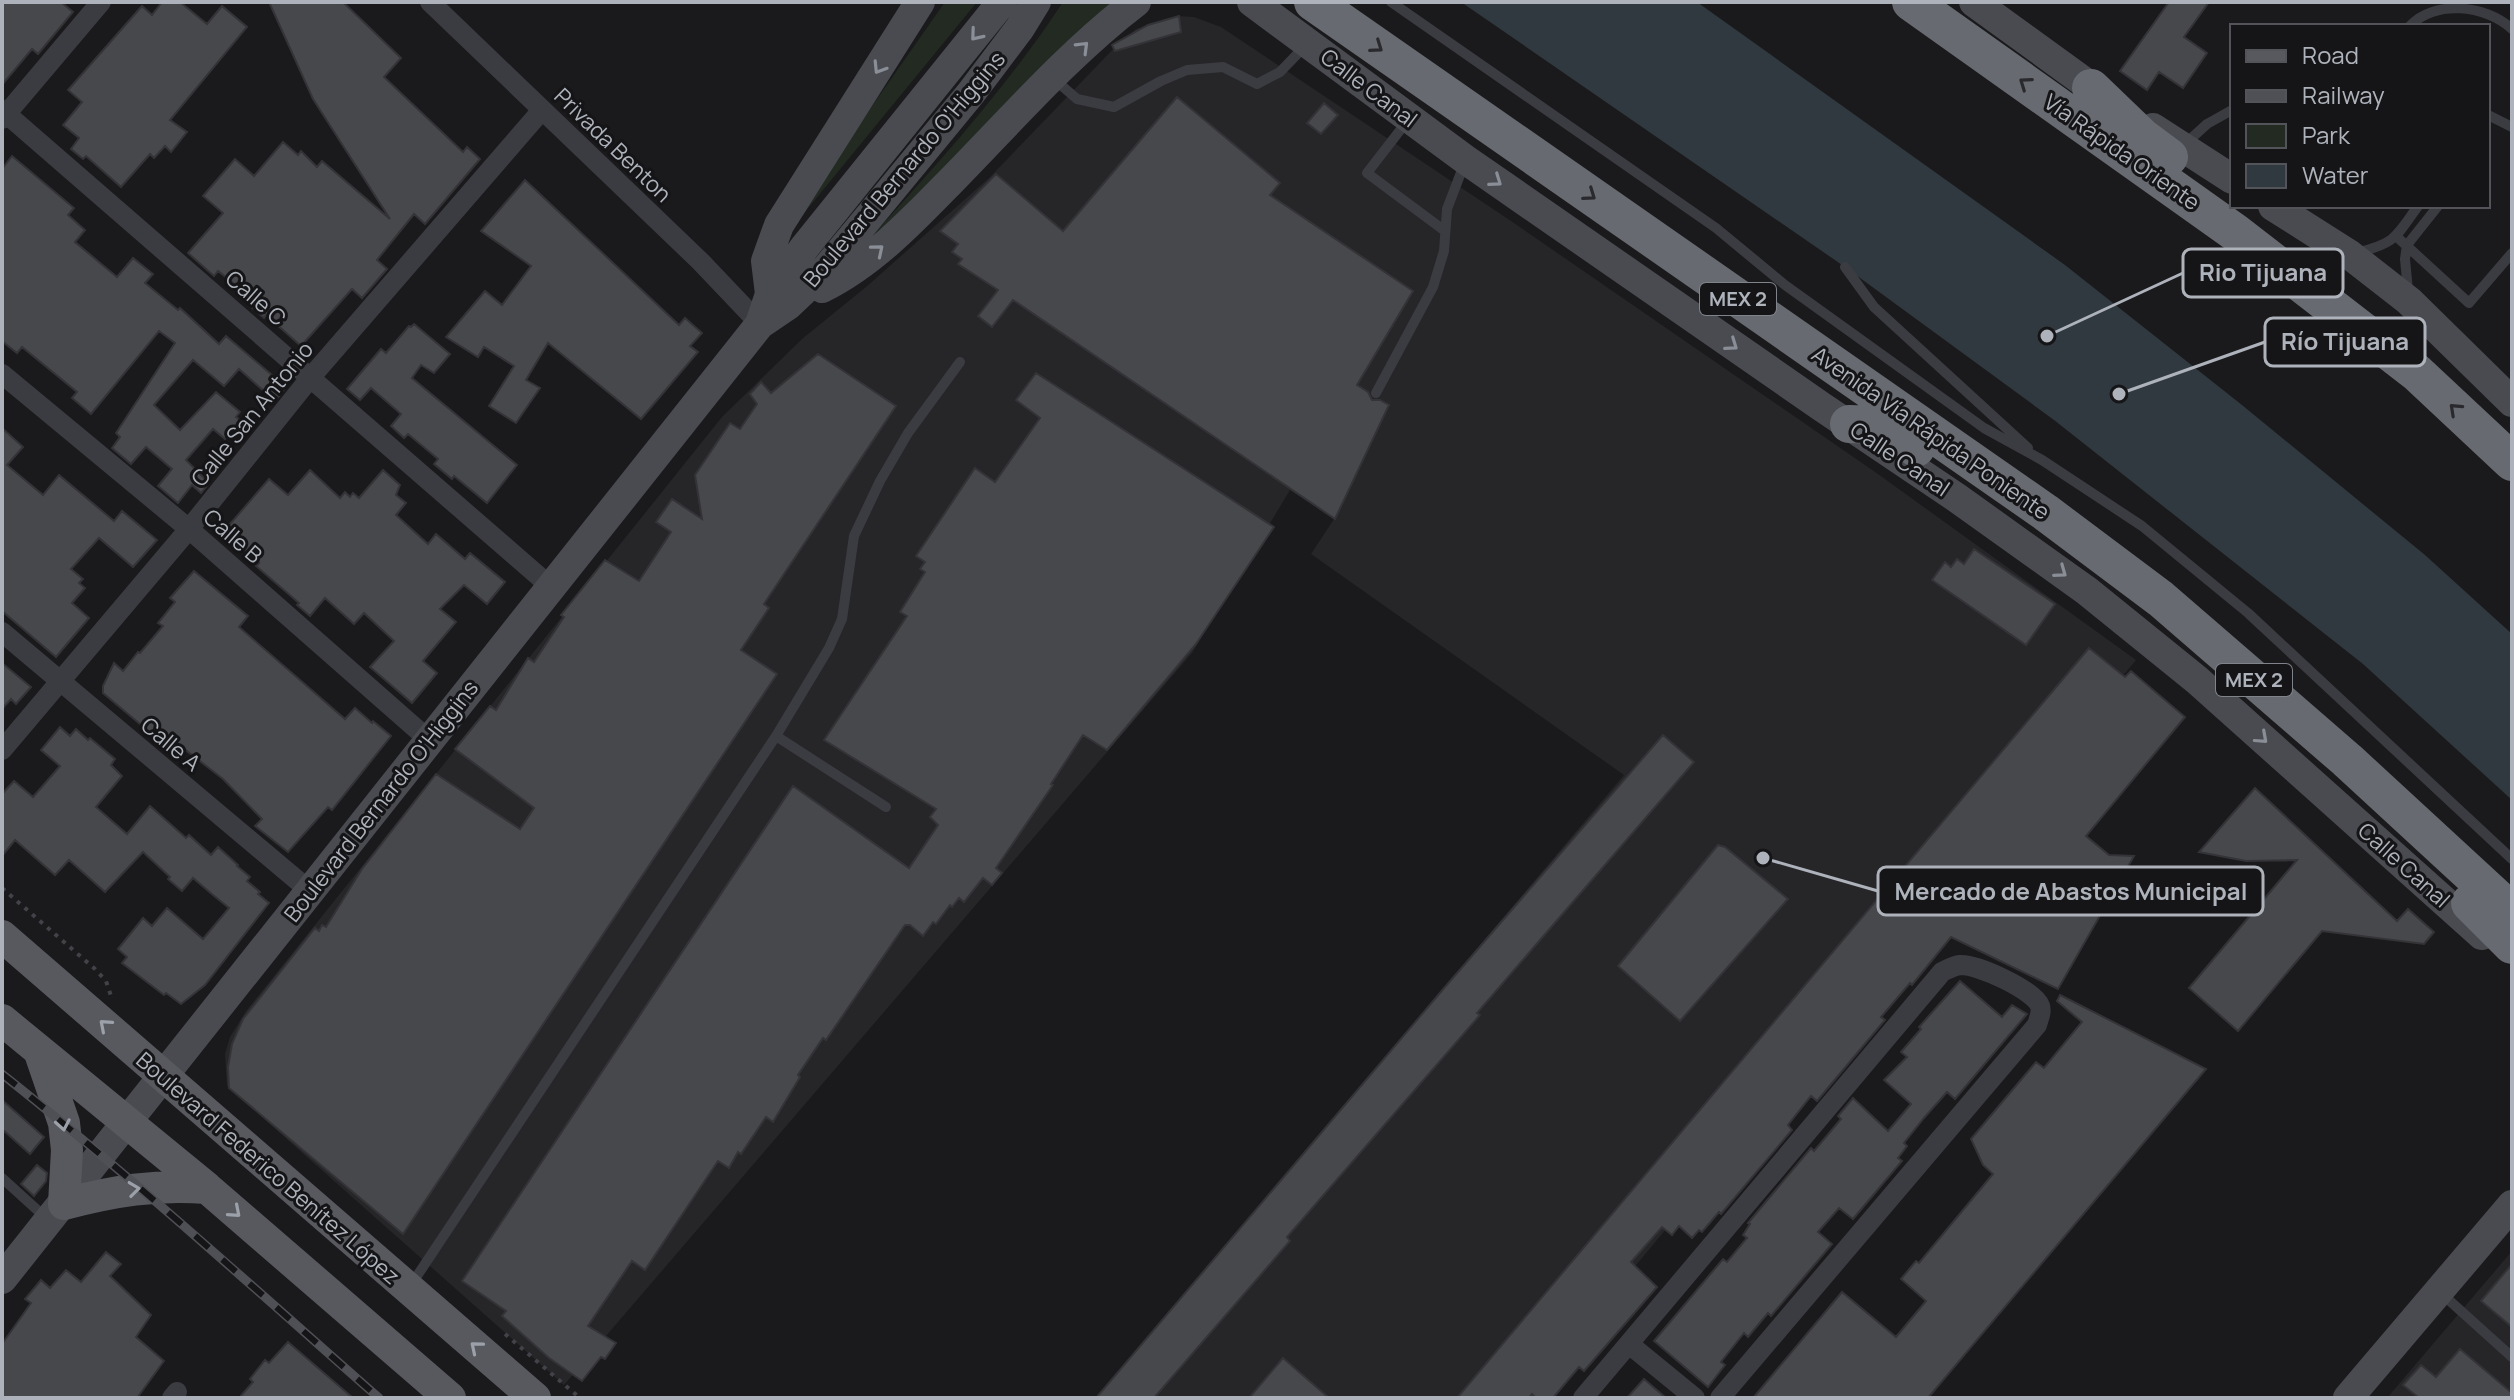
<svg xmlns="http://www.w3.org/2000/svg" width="2514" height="1400" viewBox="0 0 2514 1400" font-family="Manrope,sans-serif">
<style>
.built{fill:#262629}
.green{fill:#222a22}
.water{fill:#30393f}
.building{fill:#47484c;stroke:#343438;stroke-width:2}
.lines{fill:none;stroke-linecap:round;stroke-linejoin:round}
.path{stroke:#414348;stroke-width:4;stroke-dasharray:4 6;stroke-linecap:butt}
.lane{stroke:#3b3c41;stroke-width:10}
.street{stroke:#3b3c41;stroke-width:20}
.secondary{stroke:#494b51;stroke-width:30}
.primary{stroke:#57595f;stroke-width:32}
.highway{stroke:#676a71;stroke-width:38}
.rail-casing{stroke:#4e5055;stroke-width:9}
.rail{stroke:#151517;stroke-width:6;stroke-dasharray:18;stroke-linecap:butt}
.oneway{stroke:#8a8e96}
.oneway2{stroke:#2a2a2e}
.oneway3{stroke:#9ca0a9}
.labels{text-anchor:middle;stroke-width:6;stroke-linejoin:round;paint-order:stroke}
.shield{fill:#151517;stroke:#7f838a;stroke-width:2}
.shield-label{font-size:20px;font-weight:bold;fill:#adb2bb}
.street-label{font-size:22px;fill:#adb2bb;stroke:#151517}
.leader{fill:none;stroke:#adb2bb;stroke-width:3}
.callout-dot{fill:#adb2bb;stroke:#151517;stroke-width:3}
.callout{fill:#151517;stroke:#adb2bb;stroke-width:3}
.callout-label{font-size:24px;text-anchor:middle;font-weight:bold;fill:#adb2bb}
</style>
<rect width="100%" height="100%" fill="#1a1a1c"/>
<path class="built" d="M1178,16L1194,17L1221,27L1511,221L1878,474L2136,660L1642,1258L1520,1398H1096L1624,775L1311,554L1334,519L1290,490L1192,653L564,1385L227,1086L225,1054L230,1037L246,1011L722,417L802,339L866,287L989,178L1118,44L1136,29Z
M2512,1251V1398H2387Z"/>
<path class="green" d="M945,2H977L787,234L842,149Z
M1063,2H1123L948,176L863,246C934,168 1005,90 1063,2Z"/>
<path class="water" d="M1461,2H1697L2065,265L2242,405L2425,555L2512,634V800L2363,664L2054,420L1845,267Z"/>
<path class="building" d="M2,2H61L73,12L38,54L32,49L2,85Z
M162,2H180L207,24L222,6L247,27L170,120L187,132L171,152L165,146L154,158L150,154L121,187L86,156L83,159L71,149L79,138L63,125L82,102L68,90L142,6L152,15Z
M269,2H343L401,58L384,77L463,152L467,147L480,159L425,224L414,214L377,260L387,269L362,298L352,289L301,346L266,315L264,318L250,306L254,301L233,283L218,271L214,276L188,253L223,213L203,196L235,159L254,176L283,142L298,155L301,151L317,167L322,161L390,219L313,99Z
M2169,2H2209L2184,37L2207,53L2183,88L2159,72L2147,90L2120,71Z
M1179,16L1181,32L1115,51L1112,45L1148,25Z
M1177,97L1280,183L1270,195L1413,291L1357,385L1368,392L1372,400H1380L1389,405L1335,519L1013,300L992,327L978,316L998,290L958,264L962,259L952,252L958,244L940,231L996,174L1063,231Z
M1324,103L1338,115L1321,134L1307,123Z
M12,156L74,208L68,215L85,230L75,242L117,277L133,258L153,274L145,283L178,310L180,308L219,344L226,336L286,387L275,401L239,369L224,386L193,360L154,405L180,430L216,392L240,412L236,417L240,420L225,439L213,429L186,460L209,483L201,493L192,485L178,503L158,486L172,469L146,447L131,464L112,448L120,437L116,433L175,343L159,331L91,414L72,398L77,392L22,347L17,353L2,341V169Z
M525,180L679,325L685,318L702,333L690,346L698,352L641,419L548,343L526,380L540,388L516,423L489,406L514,366L484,347L478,357L446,337L485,291L502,305L531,266L481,231Z
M414,324L450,354L434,373L421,365L412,378L517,465L487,503L454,476L452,479L434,464L438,459L408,434L404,438L391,426L401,414L371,388L360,400L347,389L381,349L386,353L409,326L411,327Z
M818,354L896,406L764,604L769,608L741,650L777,674L403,1234L229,1088L228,1067L232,1044L243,1019L315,928L319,931L322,925L326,927L362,869L436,774L520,829L534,808L455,749L490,706L496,710L528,658L534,662L564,617L561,615L605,560L639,581L671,532L656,522L672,499L702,519L695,475L730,423L740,429L757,404L750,394L761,382L771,393Z
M1036,373L1274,527L1196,644L1107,750L1083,735L1051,784L1053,785L996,868L1002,873L992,885L983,878L964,902L959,898L952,907L950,905L936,924L933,922L923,936L910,925H905L826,1040L823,1038L798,1075L800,1077L773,1122L766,1117L741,1154L738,1152L729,1168L718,1161L645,1270L632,1261L588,1326L616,1343L605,1359L601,1357L582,1381L549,1358L502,1316L506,1311L462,1281L793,786L909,868L938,825L930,817L936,809L824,740L907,616L900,612L925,572L920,569L925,562L916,556L975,468L995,482L1040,418L1016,400Z
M2,428L23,447L7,465L43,495L59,475L114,521L122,511L157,540L133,567L99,538L71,569L83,579L79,583L85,588L72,603L89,618L56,657L2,611Z
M310,470L340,498L345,492L350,497L353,493L359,498L383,470L400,485L396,495L406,503L396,515L428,544L436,534L465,559L470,553L505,582L487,604L464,585L440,609L456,622L423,661L437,673L412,703L370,667L394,641L364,613L354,624L325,598L310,616L297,605L299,603L256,566L259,563L224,531L269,479L288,495Z
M1974,549L2055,604L2026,645L1932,580L1945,562L1951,567L1957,559L1964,564Z
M194,571L248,616L239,627L345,719L355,708L372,723L373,721L391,736L332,810L328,807L288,852L255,826L262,819L223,779L183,748L179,753L167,743L165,745L103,693V686L114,663L123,671L138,652L140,653L163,626L158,623L175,602L170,598Z
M2089,648L2125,677L2131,671L2185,717L2086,836L2109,855L2134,856L2058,989L1951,937L1912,985L1910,983L1881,1017L1885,1020L1817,1101L1811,1096L1788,1125L1792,1130L1721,1214L1719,1212L1702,1232L1699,1230L1692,1238L1679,1226L1672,1235L1662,1227L1631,1262L1657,1287L1584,1371L1579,1367L1553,1398H1536L1532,1394L1529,1398H1457Z
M2,663L31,687L16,704L11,699L2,709Z
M60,727L70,736L76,729L88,740L90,738L115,759L111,765L122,776L96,807L127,834L150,806L186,838L189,835L211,855L218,847L238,865L237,866L250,877L247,881L260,892L258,894L269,903L205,985L181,1004L166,993L164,995L122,963L127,957L118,949L143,918L152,926L167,908L203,939L229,908L213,895L193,878L182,891L168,879L170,877L143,852L105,892L69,860L55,875L15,840L2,856V794L14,781L33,797L60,766L41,750Z
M1663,735L1694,762L1477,1013L1480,1015L1287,1237L1290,1241L1154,1398H1096L1445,987Z
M2255,788L2397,921L2408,909L2434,932L2424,944L2322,931L2238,1031L2189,988L2297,860L2246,861L2199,852Z
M1718,845L1725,847L1788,899L1680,1021L1618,966Z
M1960,981L2002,1017L2012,1005L2027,1014L1955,1099L1947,1092L1924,1118L1904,1143L1907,1146L1898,1158L1902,1161L1853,1219L1839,1208L1818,1232L1832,1244L1771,1316L1768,1313L1748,1337L1744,1333L1721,1362L1725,1365L1708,1387L1654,1341L1723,1259L1727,1262L1747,1238L1743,1235L1750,1224L1748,1223L1811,1148L1814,1151L1841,1119L1838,1116L1853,1098L1888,1131L1911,1104L1884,1080L1907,1057L1901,1052L1921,1029L1919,1027Z
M2060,995L2206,1069L1928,1398H1753L1842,1292L1896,1337L1926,1301L1901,1279L1916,1261L1919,1263L1993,1174L1983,1165L1971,1139L2036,1062L2044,1068L2082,1022L2057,1001Z
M2,1100L44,1137L30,1154L2,1129Z
M37,1165L47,1173L46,1181L34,1196L21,1184Z
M106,1252L121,1264L110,1276L151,1315L136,1337L164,1361L137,1398H2V1344L31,1303L25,1299L41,1280L50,1288L66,1270L81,1282Z
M2512,1264V1327L2481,1301Z
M288,1342L332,1380L353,1398H239L253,1382L250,1379L265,1360L269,1363Z
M2460,1349L2512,1393V1398H2419L2403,1385L2421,1365L2436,1377Z
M1283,1358L1329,1398H1249Z
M1644,1379L1666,1398H1627Z"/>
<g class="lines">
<path class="path" d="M2,888L95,969L106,981L111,996
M505,1334L580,1398"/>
<path class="lane" d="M1391,2L1716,228L1785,285L1984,428L2042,460L2142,526L2248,613L2512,859
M2410,26C2434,0 2485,4 2512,29
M1054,79L1077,99L1114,107L1161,81L1187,70L1223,67L1257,84L1280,72L1306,45
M2488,115L2512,127
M1408,120L1367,173L1445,231
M2185,144L2207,124L2232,110
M2397,237L2469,303L2512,253
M2356,253C2396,243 2395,238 2418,206
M1845,267L1874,307L2028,448
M2408,291L2405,259L2407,245L2438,206
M1376,393L1433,287L1444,251L1447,209L1465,162
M776,736L886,807
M2,1178L45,1217
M411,1285L776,736L829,648L842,619L854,536L880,481L908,433L960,362
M2441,1293L2512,1357"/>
<path class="street" d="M430,2L701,262L760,324
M2,110L550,586
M2,119L101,2
M2,374L189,529L429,740
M2,632L310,891
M2,750L189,529L311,377L542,110
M1629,1344L1695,1398
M172,1398L177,1392
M1583,1398L1942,972C1948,969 1953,966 1960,965C1977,964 2034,990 2040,1006C2042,1012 2039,1018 2037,1025L1720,1398"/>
<path class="secondary" d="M1252,2L1466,160L1822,407L1957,498L2087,591L2197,680L2482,935
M1974,2L2109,100
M2153,128L2232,179
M2273,206L2350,255L2409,301L2512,402
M822,288C871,264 912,221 950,182C1010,121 1068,54 1136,2
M770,294L766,261L779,225L920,2
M760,324L770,294L804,248L1002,2
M2,1279L760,324L788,305L826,269L971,93L1020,28L1036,2
M2348,1398L2512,1205"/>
<path class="primary" d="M2,936L535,1398
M2,1020L207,1188L450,1398
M40,1053L64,1123L67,1150L64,1204C114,1191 155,1184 207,1188"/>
<path class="highway" d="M1313,2L2045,512L2161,599L2347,760L2512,912
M1911,2L2236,233L2417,373L2512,462
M2091,88L2142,137L2169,157
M1849,424L1881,425L1916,448
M2470,903L2512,945"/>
<defs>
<path id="rail" d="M2,1074C132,1177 255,1289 379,1398"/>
</defs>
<use href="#rail" class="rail-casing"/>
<use href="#rail" class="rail"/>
</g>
<defs><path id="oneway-chevron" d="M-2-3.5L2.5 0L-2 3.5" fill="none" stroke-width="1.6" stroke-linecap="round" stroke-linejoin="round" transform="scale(2)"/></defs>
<g class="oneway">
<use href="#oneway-chevron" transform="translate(976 35) rotate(130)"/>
<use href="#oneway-chevron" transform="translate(1083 47) rotate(-45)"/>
<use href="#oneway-chevron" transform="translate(879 68) rotate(122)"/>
<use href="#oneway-chevron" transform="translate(1496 181) rotate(35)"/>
<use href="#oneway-chevron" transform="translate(878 250) rotate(-40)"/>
<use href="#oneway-chevron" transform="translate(1732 345) rotate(35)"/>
<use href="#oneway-chevron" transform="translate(2061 572) rotate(36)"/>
<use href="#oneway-chevron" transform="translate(2262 738) rotate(42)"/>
</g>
<g class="oneway2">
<use href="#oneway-chevron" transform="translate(1377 47) rotate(35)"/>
<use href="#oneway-chevron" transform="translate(2025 83) rotate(-145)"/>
<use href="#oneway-chevron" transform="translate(1590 195) rotate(35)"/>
<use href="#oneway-chevron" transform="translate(2455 409) rotate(-137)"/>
</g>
<g class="oneway3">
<use href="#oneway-chevron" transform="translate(105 1025) rotate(-139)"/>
<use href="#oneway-chevron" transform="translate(63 1125) rotate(80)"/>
<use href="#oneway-chevron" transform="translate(134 1189) rotate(-7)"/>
<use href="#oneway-chevron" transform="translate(235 1212) rotate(41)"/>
<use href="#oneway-chevron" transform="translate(476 1347) rotate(-140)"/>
</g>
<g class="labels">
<g class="shield">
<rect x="1700" y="283" width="76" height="32" rx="6"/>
<rect x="2216" y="664" width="76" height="32" rx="6"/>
</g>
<g class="shield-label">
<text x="1738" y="306">MEX 2</text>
<text x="2254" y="687">MEX 2</text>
</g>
<g class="street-label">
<text transform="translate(1369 88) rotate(37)" y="8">Calle Canal</text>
<text transform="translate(613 145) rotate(44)" y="8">Privada Benton</text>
<text transform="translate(2122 152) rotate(35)" y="8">Vía Rápida Oriente</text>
<text transform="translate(904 169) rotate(-50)" y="8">Boulevard Bernardo O'Higgins</text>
<text transform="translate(256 298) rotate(41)" y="8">Calle C</text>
<text transform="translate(252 414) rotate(-51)" y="8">Calle San Antonio</text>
<text transform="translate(1931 433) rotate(35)" y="8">Avenida Vía Rápida Poniente</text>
<text transform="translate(1900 459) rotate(34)" y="8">Calle Canal</text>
<text transform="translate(233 536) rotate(41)" y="8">Calle B</text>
<text transform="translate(171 744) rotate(40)" y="8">Calle A</text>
<text transform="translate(381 801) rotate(-52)" y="8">Boulevard Bernardo O'Higgins</text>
<text transform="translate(2404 865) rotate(42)" y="8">Calle Canal</text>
<text transform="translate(268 1168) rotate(41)" y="8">Boulevard Federico Benítez López</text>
</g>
</g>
<path class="leader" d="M2047 336L2183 273M2119 394L2265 342M1763 858L1878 891"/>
<g class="callout-dot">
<circle cx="2047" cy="336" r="8"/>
<circle cx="2119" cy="394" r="8"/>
<circle cx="1763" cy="858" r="8"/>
</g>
<g class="callout">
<rect x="2183" y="249" width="160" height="48" rx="8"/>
<rect x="2265" y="318" width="160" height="48" rx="8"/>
<rect x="1878" y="867" width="385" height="48" rx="8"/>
</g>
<g class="callout-label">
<text x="2263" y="281">Rio Tijuana</text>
<text x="2345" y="350">Río Tijuana</text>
<text x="2071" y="900">Mercado de Abastos Municipal</text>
</g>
<rect width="2514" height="1400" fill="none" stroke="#adb2bb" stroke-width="8"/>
<rect x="2230" y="24" width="260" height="184" fill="#151517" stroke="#525459" stroke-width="2"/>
<rect x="2246" y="50" width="40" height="12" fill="#57595f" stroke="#525459" stroke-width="2"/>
<text x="2302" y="64" font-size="24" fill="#adb2bb">Road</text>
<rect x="2246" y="90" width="40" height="12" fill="#4e5055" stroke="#525459" stroke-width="2"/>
<text x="2302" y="104" font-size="24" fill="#adb2bb">Railway</text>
<rect x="2246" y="124" width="40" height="24" fill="#222a22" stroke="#525459" stroke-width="2"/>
<text x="2302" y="144" font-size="24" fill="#adb2bb">Park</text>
<rect x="2246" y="164" width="40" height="24" fill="#30393f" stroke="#525459" stroke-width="2"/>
<text x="2302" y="184" font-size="24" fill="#adb2bb">Water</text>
</svg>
